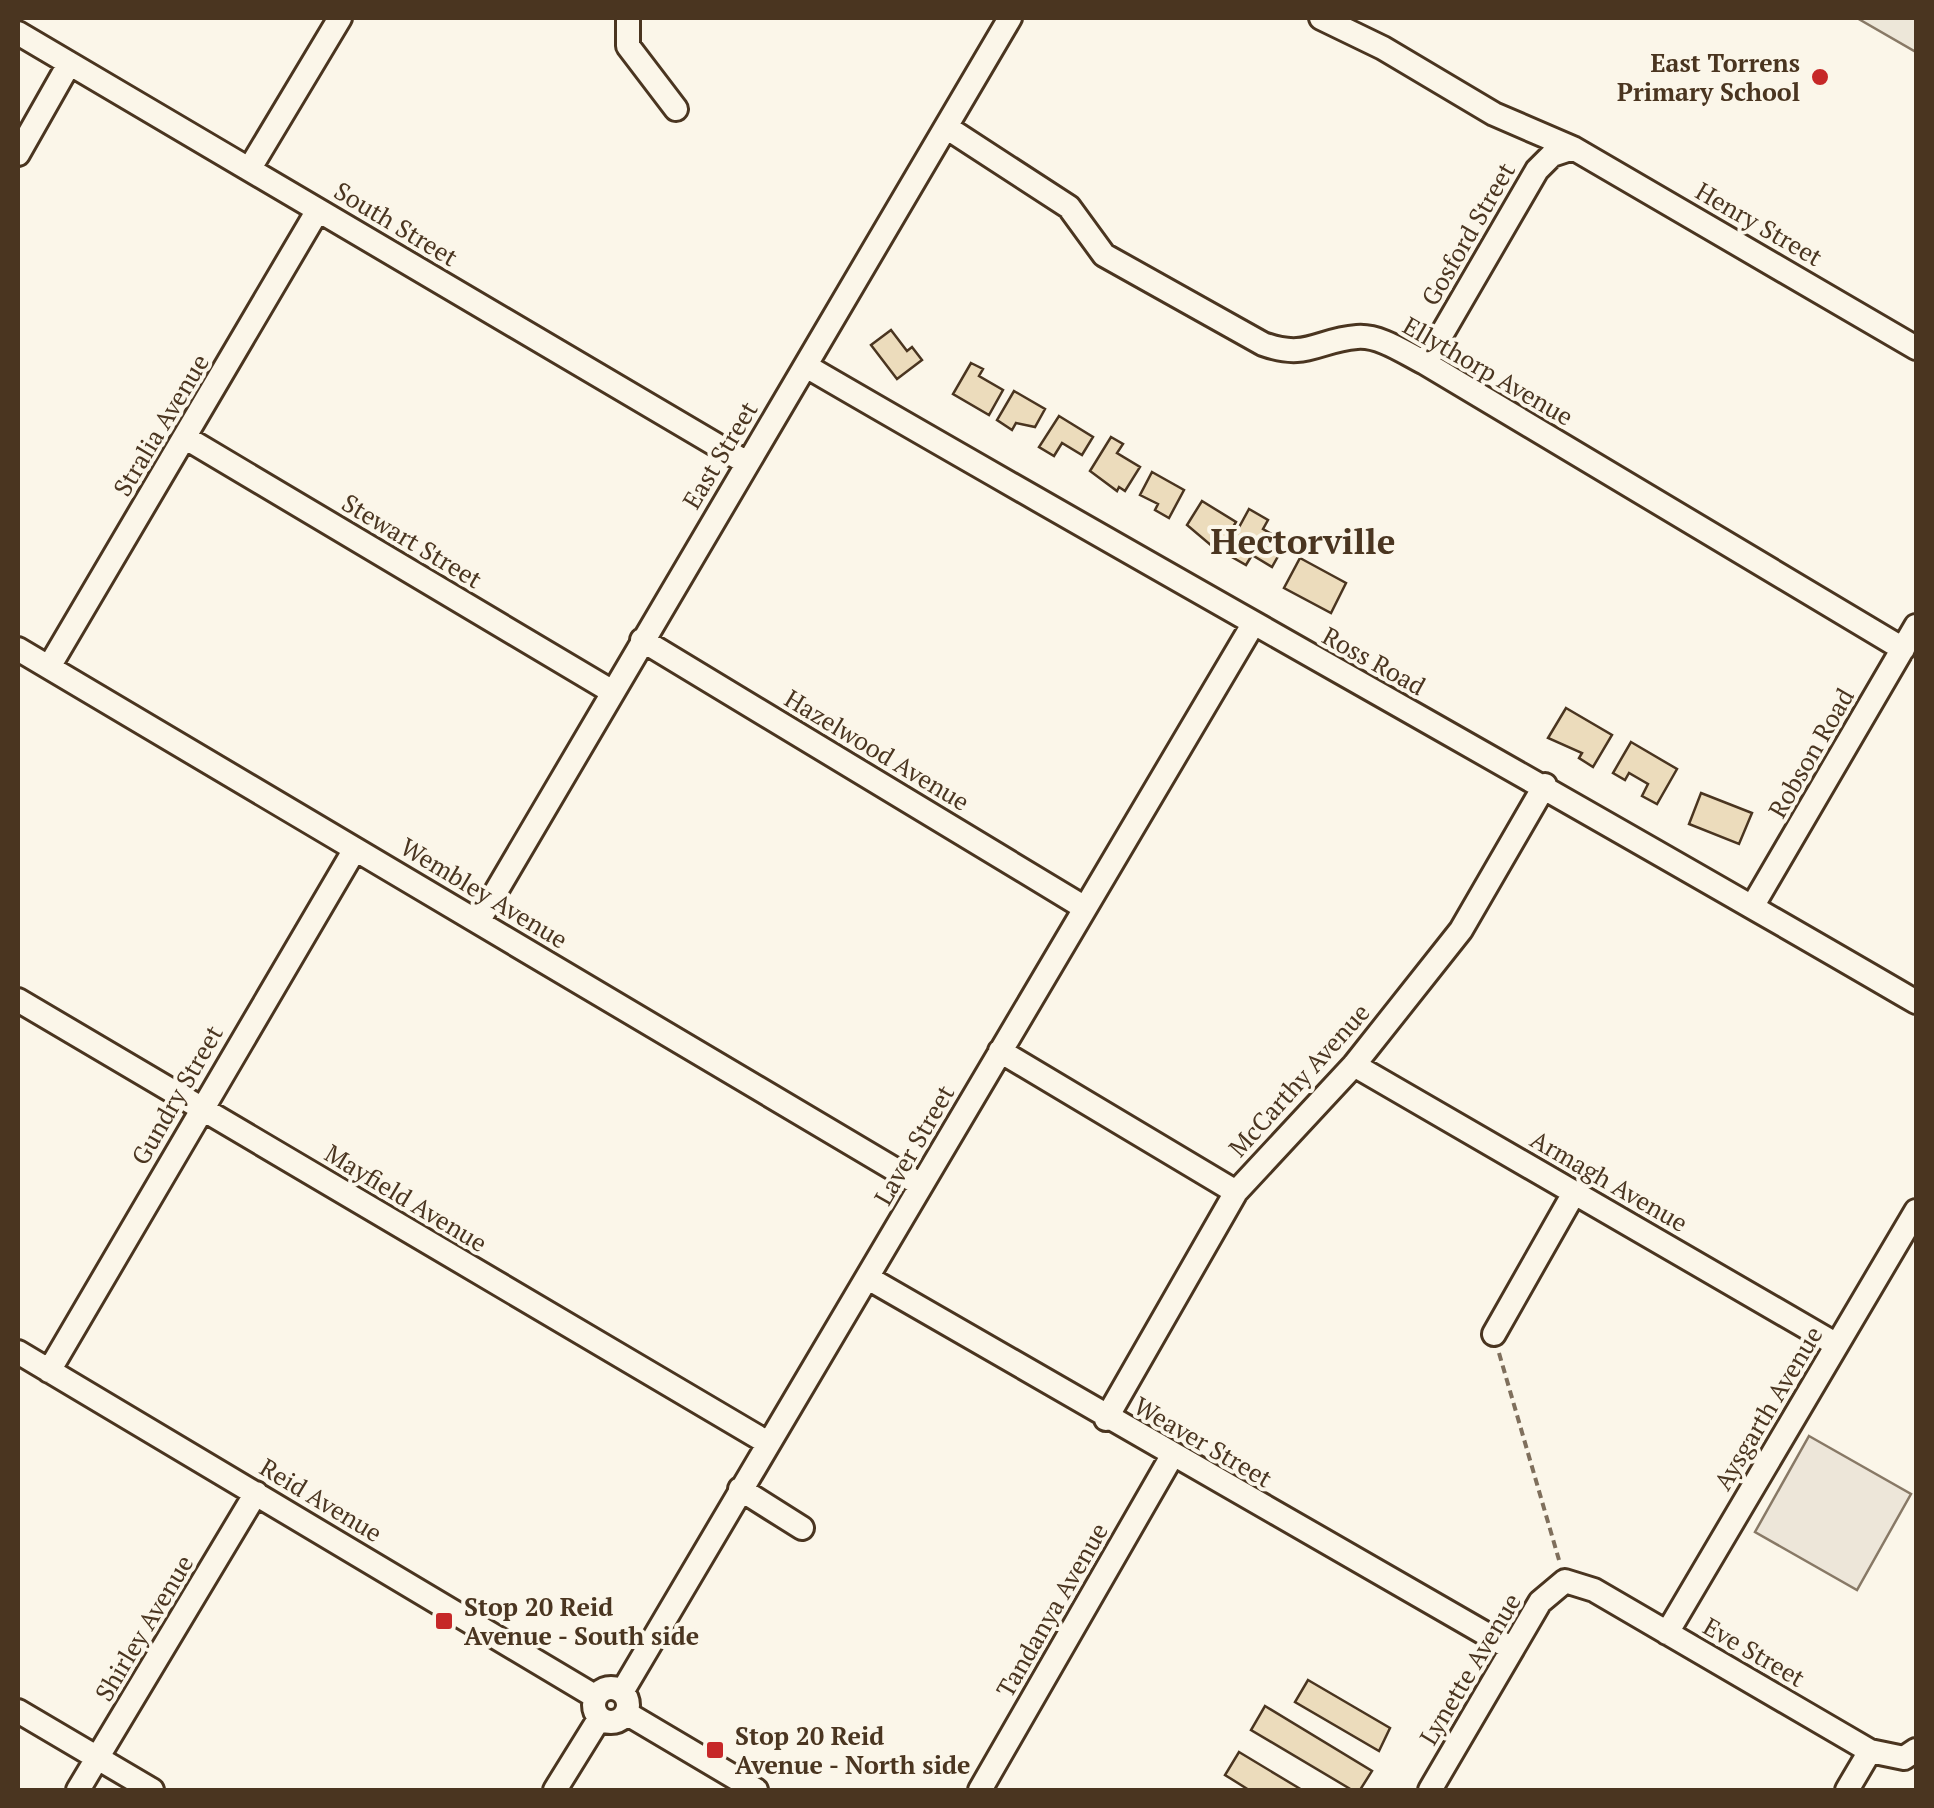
<svg xmlns="http://www.w3.org/2000/svg" width="1934" height="1808" viewBox="0 0 1934 1808" font-family="'PT Serif',serif">
<style>
.green{fill:#ede6d9;stroke:#887966;stroke-width:2.5}
.parking{fill:#ede7d9;stroke:#887966;stroke-width:2.5}
.building{fill:#ecdcbc;stroke:#4a3520;stroke-width:2.5}
.lines{fill:none;stroke-linecap:round;stroke-linejoin:round}
.minor-casing{stroke:#4a3520;stroke-width:28}
.path{stroke:#7f6f5c;stroke-width:4;stroke-dasharray:8 5;stroke-linecap:butt}
.minor{stroke:#fbf6e9;stroke-width:22}
.poi-dot{fill:#c62828;stroke:#fbf6e9;stroke-width:4}
.labels{text-anchor:middle;stroke-width:8;stroke-linejoin:round;paint-order:stroke}
.poi-label{font-size:25px;font-weight:bold;fill:#4a3520;stroke:#fbf6e9;text-anchor:start}
.street-label{font-size:25px;fill:#4a3520;stroke:#fbf6e9}
.district-label{font-size:35px;font-weight:bold;fill:#4a3520;stroke:#fbf6e9}
</style>
<rect width="100%" height="100%" fill="#fbf6e9"/>
<path class="green" d="M1809,1436L1911,1494L1857,1590L1755,1532Z"/>
<path class="parking" d="M1857,18H1916V52Z"/>
<path class="building" d="M891,330L907,351L912,347L922,360L897,379L871,345Z
M971,363L983,369L979,376L1003,390L989,415L953,394Z
M1014,391L1045,409L1035,427L1016,423L1012,430L997,420Z
M1059,416L1093,437L1082,455L1062,443L1054,456L1039,447Z
M1111,437L1123,444L1117,453L1140,467L1125,491L1119,487L1117,491L1090,471Z
M1152,472L1184,490L1169,518L1155,510L1158,504L1140,495Z
M1202,501L1236,522L1223,544L1217,541L1213,547L1187,525Z
M1249,509L1268,520L1263,529L1286,542L1272,567L1252,555L1246,565L1225,553Z
M1300,558L1346,583L1331,613L1284,588Z
M1566,708L1612,735L1593,767L1579,758L1582,753L1548,738Z
M1631,742L1677,769L1657,804L1642,796L1648,784L1629,773L1625,780L1613,773Z
M1701,793L1752,813L1739,844L1689,824Z
M1308,1680L1390,1728L1379,1751L1295,1702Z
M1265,1706L1372,1771L1360,1790H1352L1251,1730Z
M1239,1752L1302,1790H1249L1225,1775Z"/>
<g class="lines">
<defs>
<path id="minor" d="M628,18V46L676,109
M1321,18L1383,48L1494,114L1573,148L1916,348
M18,33L747,463
M946,127L1069,207L1104,255L1263,344C1307,360 1317,340 1357,337C1380,335 1405,353 1425,363L1903,649
M18,154L69,64
M250,168L340,18
M1425,363L1537,170L1552,155L1573,148
M806,366C1175,581 1548,787 1916,1002
M186,438L611,691
M642,640L1085,908
M18,649L921,1185
M49,667L318,210
M1752,907L1916,626
M478,922L1010,18
M18,1000L768,1443
M1000,1051L1236,1192
M1354,1065L1837,1345
M868,1278L1512,1649
M1494,1334L1574,1193
M18,1352L596,1697
M49,1371L355,849
M1106,1419L1236,1192L1354,1065L1461,930L1545,785
M740,1489L802,1528
M1667,1633L1916,1211
M594 1705a17 17 0 1 1 34 0a17 17 0 1 1-34 0Z
M622,1692L1252,626
M18,1711L152,1790
M626,1713L756,1790
M78,1790L256,1493
M555,1790L599,1719
M980,1790L1172,1456
M1430,1790L1540,1602L1565,1581L1594,1590L1870,1751L1904,1758L1916,1750
M1847,1790L1870,1751"/>
</defs>
<use href="#minor" class="minor-casing"/>
<path class="path" d="M1499,1353L1559,1560"/>
<use href="#minor" class="minor"/>
</g>
<g class="poi-dot">
<circle cx="1820" cy="77" r="10"/>
<rect x="434" y="1611" width="20" height="20" rx="5"/>
<rect x="705" y="1740" width="20" height="20" rx="5"/>
</g>
<g class="labels">
<g class="poi-label">
<text x="1800" y="72" text-anchor="end">East Torrens<tspan x="1800" dy="29">Primary School</tspan></text>
<text x="464" y="1616">Stop 20 Reid<tspan x="464" dy="29">Avenue - South side</tspan></text>
<text x="735" y="1745">Stop 20 Reid<tspan x="735" dy="29">Avenue - North side</tspan></text>
</g>
<g class="street-label">
<text transform="translate(396 224) rotate(31)" y="9">South Street</text>
<text transform="translate(1759 224) rotate(30)" y="9">Henry Street</text>
<text transform="translate(1468 234) rotate(-60)" y="9">Gosford Street</text>
<text transform="translate(1488 371) rotate(30)" y="9">Ellythorp Avenue</text>
<text transform="translate(161 425) rotate(-59)" y="9">Stralia Avenue</text>
<text transform="translate(720 455) rotate(-59)" y="9">East Street</text>
<text transform="translate(412 541) rotate(31)" y="9">Stewart Street</text>
<text transform="translate(1374 661) rotate(29)" y="9">Ross Road</text>
<text transform="translate(877 750) rotate(31)" y="9">Hazelwood Avenue</text>
<text transform="translate(1811 753) rotate(-60)" y="9">Robson Road</text>
<text transform="translate(484 893) rotate(31)" y="9">Wembley Avenue</text>
<text transform="translate(1299 1080) rotate(-48)" y="9">McCarthy Avenue</text>
<text transform="translate(177 1095) rotate(-60)" y="9">Gundry Street</text>
<text transform="translate(914 1145) rotate(-60)" y="9">Laver Street</text>
<text transform="translate(1609 1181) rotate(30)" y="9">Armagh Avenue</text>
<text transform="translate(406 1198) rotate(31)" y="9">Mayfield Avenue</text>
<text transform="translate(1768 1408) rotate(-59)" y="9">Aysgarth Avenue</text>
<text transform="translate(1203 1442) rotate(30)" y="9">Weaver Street</text>
<text transform="translate(321 1500) rotate(31)" y="9">Reid Avenue</text>
<text transform="translate(1052 1610) rotate(-60)" y="9">Tandanya Avenue</text>
<text transform="translate(144 1628) rotate(-59)" y="9">Shirley Avenue</text>
<text transform="translate(1754 1652) rotate(30)" y="9">Eve Street</text>
<text transform="translate(1470 1669) rotate(-59)" y="9">Lynette Avenue</text>
</g>
<g class="district-label">
<text x="1303" y="554">Hectorville</text>
</g>
</g>
<rect width="1934" height="1808" fill="none" stroke="#4a3520" stroke-width="40"/>
</svg>
